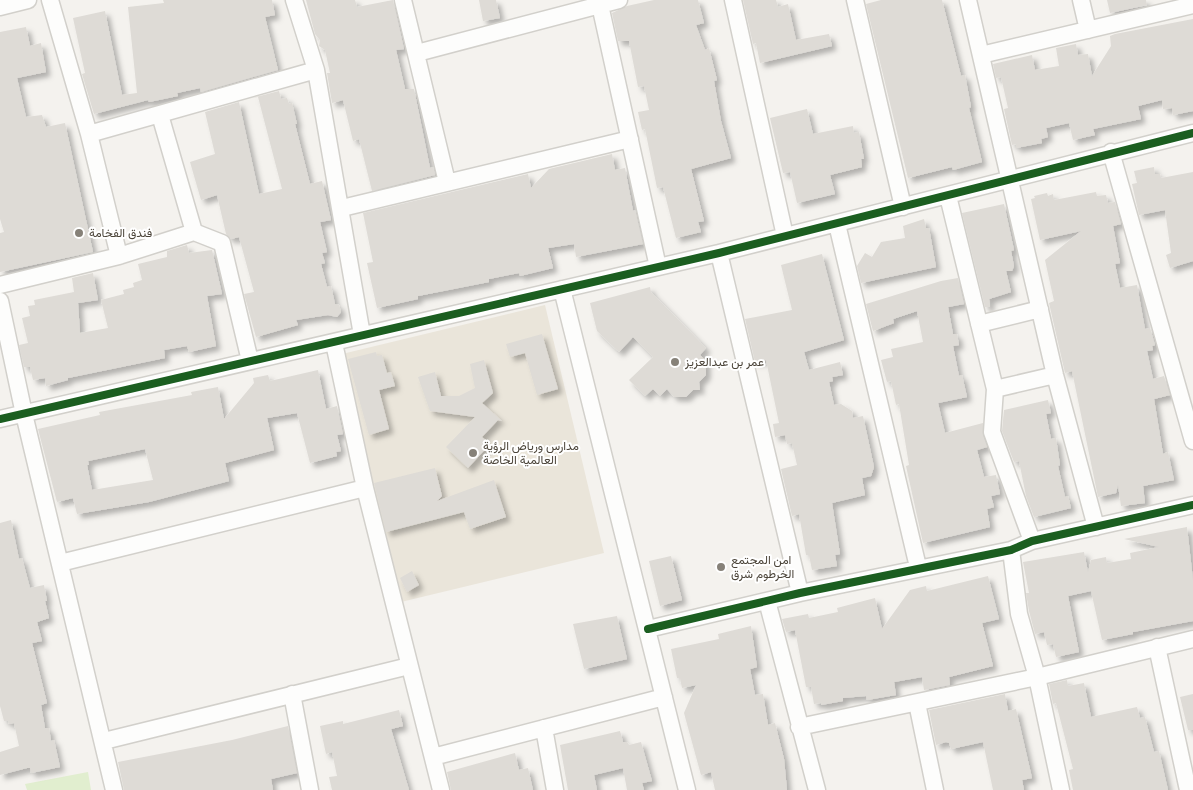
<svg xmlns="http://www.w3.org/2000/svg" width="1193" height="790" viewBox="0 0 1193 790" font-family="'IBM Plex Sans',Vazirmatn,sans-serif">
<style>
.education{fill:#eae5da}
.green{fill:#e1eecf}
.building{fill:#dedbd6;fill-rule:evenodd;filter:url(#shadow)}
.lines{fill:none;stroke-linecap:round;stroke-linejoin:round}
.minor-casing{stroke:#d2d0cb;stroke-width:19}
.minor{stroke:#fdfdfc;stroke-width:16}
.cycleway-casing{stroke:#fff;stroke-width:11}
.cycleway{stroke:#1b5e20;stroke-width:8}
.poi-dot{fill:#868178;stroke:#fff;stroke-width:2}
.labels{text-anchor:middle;stroke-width:4;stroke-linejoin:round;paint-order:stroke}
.poi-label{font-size:12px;fill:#4b4439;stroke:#fff;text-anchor:start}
</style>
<defs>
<filter id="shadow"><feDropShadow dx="4.5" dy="4.5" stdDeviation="2.5" flood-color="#0004"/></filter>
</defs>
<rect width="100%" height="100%" fill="#f4f2ee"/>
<path class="education" d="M545,305L604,553L401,602L342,354Z"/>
<path class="green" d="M88,772L91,790H27L25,784Z"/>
<path class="building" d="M163,0H272L275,15L265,17L278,70L201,92L200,88L177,93L178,96L149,102L148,100L94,114L82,74L85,73L73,18L105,11L122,95L137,93L128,7L164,3Z
M306,0H355L357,7L393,0L404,49L396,50L405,89H414L430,168L433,167L435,175L372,191L359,139L353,141L343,100L332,103L327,73H330L325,50L319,46L320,40L315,34Z
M479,0H496L500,18L483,21Z
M654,0H698L704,23L696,25L705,50L709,48L717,80L714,81L721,121L731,158L691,169L704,221L698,222L701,232L676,238L663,187L657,188L645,129L642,130L638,112L649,110L644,86L638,87L629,41H618L612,13L627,6Z
M743,0H776L778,7L788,4L796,40L829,34L832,46L760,63L756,43L753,44Z
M881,0H942L961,76L965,75L971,107L969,108L982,162L953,170L952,167L908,178L866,4Z
M1107,0H1146L1147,5L1110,13Z
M1193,19V111L1173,115L1172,108L1163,109L1162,100L1138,106L1141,119L1093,129L1095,135L1073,140L1069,123L1046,128L1048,137L1041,139L1042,143L1016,148V144L1012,145L1004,109L1008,108L1001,77L996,78L993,64L1032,55L1035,70L1059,66L1056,48L1076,44L1078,55L1088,54L1092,76L1111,46L1110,36L1115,34Z
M26,27L30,46L41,43L46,72L17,78L26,117L42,115L46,127L65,123L93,252L0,272V233L4,232L0,219V32Z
M279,91L281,99L287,98L289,104L292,103L297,124H295L310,184L322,181L331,220L320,222L327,252L322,253L325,263L321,264L327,287L331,286L335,304L339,305L341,312L337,317L328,315L296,320L298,325L256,337L244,294L254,292L239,237L231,239L226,234L217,195L201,200L190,162L215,154L205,112L239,102L259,194L282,189L258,97L252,98Z
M807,109L813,134L853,126L854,133L859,132L864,159H861L862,167L830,175L835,194L797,203L790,172L783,173L770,118Z
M612,154L615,170L625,168L633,211L635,210L643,244L576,257L574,244L548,248L553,268L520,276L519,273L489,279V282L418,296V299L377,308L367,263L373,262L363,213L528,174L531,188L549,169Z
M1154,167L1155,174H1160L1161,178L1193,172V261L1170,268L1166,255L1171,253L1165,210L1139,215L1132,184L1137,183L1134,171Z
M1096,192L1097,196L1106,195L1108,203L1115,202L1121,224L1113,226L1120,263L1115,264L1120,288L1137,285L1145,329L1150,328L1155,345L1152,346L1153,350L1147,351L1153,379L1164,376L1170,395L1154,399L1163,454L1168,452L1174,480L1143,486L1145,503L1121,506L1118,485L1116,493L1098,497L1072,371L1065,373L1049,303L1054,301L1045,260L1081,231L1040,240L1031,199L1035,198L1034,196L1047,193L1048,196L1053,194L1054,200Z
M1004,204L1014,250L1011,251L1014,266L1012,271H1006L1011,292L989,299L990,307H985L962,213Z
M924,219L926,228H929L936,267L861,283L857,266L865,253L872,257L881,242L905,238L903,226Z
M187,245L189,253L212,250L222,294L207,296L216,346L189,352L187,346L164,350L165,358L68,378V380L46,386L45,378L33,380L30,367H24L19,345L28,343L22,318L30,316L28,306L35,305L34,300L74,292L72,278L93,273L98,300L78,303L80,333L108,328L101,300L124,294L123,290L134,287L133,283L142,280L138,264L167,257V251Z
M822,254L844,340L804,352L809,370L840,362L843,375L832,377L833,381L829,382L834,405L841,404L852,411L853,418L863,416L874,467L871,476L862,478L865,495L832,503L840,554L835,555L837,566L812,570L809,555H806L799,514L792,516L781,469L797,465L792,443L787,444L785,435L775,437L773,424L779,423L766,360L755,362L745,319L792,310L781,265Z
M958,278L964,304L948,307L953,334H957L959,345L953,346L959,376L962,375L967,397L938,403L945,433L983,423V435L987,447L977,450L984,477L996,475L1000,494L991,496L994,507L987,509L990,527L923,543L906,466L909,465L899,404L896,405L891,381L887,382L881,360L893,357L891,349L923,342L917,311L893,319L894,323L873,331L866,304L941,281Z
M650,287L651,292L706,348L700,355L706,361V375L699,382L700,390H693L686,397H674L667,389L660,396L653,389L645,396L629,380L653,357L633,337L619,352L597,331L590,303Z
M542,334L558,389L537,395L525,353L510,357L506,344Z
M376,352L377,356L382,355L387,373L391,372L395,386L379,390L389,429L369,435L348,359Z
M484,360L493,393L482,403L502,421L498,420L482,437L490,444L468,468L446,447L475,417L430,411L418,377L435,372L441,396H459L475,388L470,364Z
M318,370L326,409L337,406L343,434L337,435L341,451L336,452L337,456L310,463L297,413L267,418L274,450L225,463L229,481L149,502L77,514L73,498L57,502L38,429L100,415L99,412L192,395L191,392L218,387L224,419L254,383L253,378L268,375L270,381ZM145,449L153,480L92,490L87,465H89L88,461Z
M1048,400L1051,413L1046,414L1051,439L1056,438L1060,465L1058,466L1065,497L1068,496L1071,508L1034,517L1026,496L1019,461L1014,462L1002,431L1004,410Z
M435,468L442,496L437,501L494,480L506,517L470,529L464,512L386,532L374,483Z
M11,520L19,559L22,558L30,588L44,585L47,601H45L49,618L37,622L42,641L32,643L47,703L41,705L45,728H49L51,741L54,740L60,767L31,773L30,768H27L0,775V752L19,746L14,723L9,724L8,721H4L0,706V523Z
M1187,527L1193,580V621L1133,632V634L1102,640L1091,591L1068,596L1079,652L1056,657L1053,644L1047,645L1044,632L1035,634L1029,611L1026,593H1029L1023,562L1084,552L1088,572L1091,560L1106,557L1107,563L1131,559L1130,553L1159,547L1124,539Z
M671,556L682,600L660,606L649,561Z
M412,571L419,585L407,592L400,578Z
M988,576L999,619L982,623L993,666L949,677L950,685L924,690L922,677L894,682L896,695L867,700L866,696L843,698V701L821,705V703L814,704L811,687H806L795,630L786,632L782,619L808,614L809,618L838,612L837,608L875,598L882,629L910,590L926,586L927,591Z
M617,616L627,659L584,669L573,624Z
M751,626L757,667L750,669L755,695L763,694L768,725L775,723L784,759L787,790H715L711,772L701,775L684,713L696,685L682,688L680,678H677L671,649L719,639L718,634Z
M1067,680L1068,686L1084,683L1091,717L1137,707L1140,718L1145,717L1154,752L1159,751L1168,790H1073L1069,770L1073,769L1056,703L1053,704L1049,684Z
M1005,694L1008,711L1016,709L1032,778L1022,780L1024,790H993L983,742L951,749L949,743L946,742L936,745L929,710Z
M1193,694V730H1188L1180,697Z
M399,710L403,726L391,729L409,790H332L329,777L337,776L332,752L326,754L320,726L343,721V724Z
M288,726L297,773L271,779L273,790H124L118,762L232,740Z
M620,731L623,742H627L629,745L641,742L652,781L642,783L644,790H627L623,768L594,775L597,790H568L560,745Z
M515,753L519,770L528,768L533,790H451L447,772Z"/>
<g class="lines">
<defs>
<path id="minor" d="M50,0L89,134L119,256
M294,0L316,70L362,335
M403,0L447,182
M733,0L785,236
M855,0L903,207
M968,0L1055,375L1096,527
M1081,0L1088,30
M600,5L658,267
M0,7L28,0
M417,53L619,0
M981,55L1193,5
M160,115L194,232
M89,134L316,70
M1111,152L1193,441
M948,196L995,389L992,432L1032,541
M342,208L630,139
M837,224L918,567
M719,253L800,593
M0,285L119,256L194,232L222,243L250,361
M562,289L687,790
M0,301L24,414L114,790
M979,324L1040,309
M334,343L365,488L441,790
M995,389L1055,375
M0,419L719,253L1193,133
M1011,550L1019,614L1037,677L1061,790
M60,563L365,488
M767,601L817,790
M648,629L800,593L1011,550L1032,541L1193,505
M1157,647L1188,790
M292,694L310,790
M917,703L935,790
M799,727L1037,677L1193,639
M544,728L555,790
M104,741L409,666
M433,757L664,697"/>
</defs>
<use href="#minor" class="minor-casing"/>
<use href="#minor" class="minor"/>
<defs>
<path id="cycleway" d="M0,419L719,253L1193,133
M648,629L800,593L1011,550L1032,541L1193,505"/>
</defs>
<use href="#cycleway" class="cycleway-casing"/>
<use href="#cycleway" class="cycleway"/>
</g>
<g class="poi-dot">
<circle cx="79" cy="233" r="5"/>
<circle cx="675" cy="362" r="5"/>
<circle cx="473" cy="453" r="5"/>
<circle cx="721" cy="567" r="5"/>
</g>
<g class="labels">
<g class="poi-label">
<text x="89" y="237">فندق الفخامة</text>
<text x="685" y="366">عمر بن عبدالعزيز</text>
<text x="483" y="450">مدارس ورياض الرؤية<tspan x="483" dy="14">العالمية الخاصة</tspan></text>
<text x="731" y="564">امن المجتمع<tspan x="731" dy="14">الخرطوم شرق</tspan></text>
</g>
</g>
</svg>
